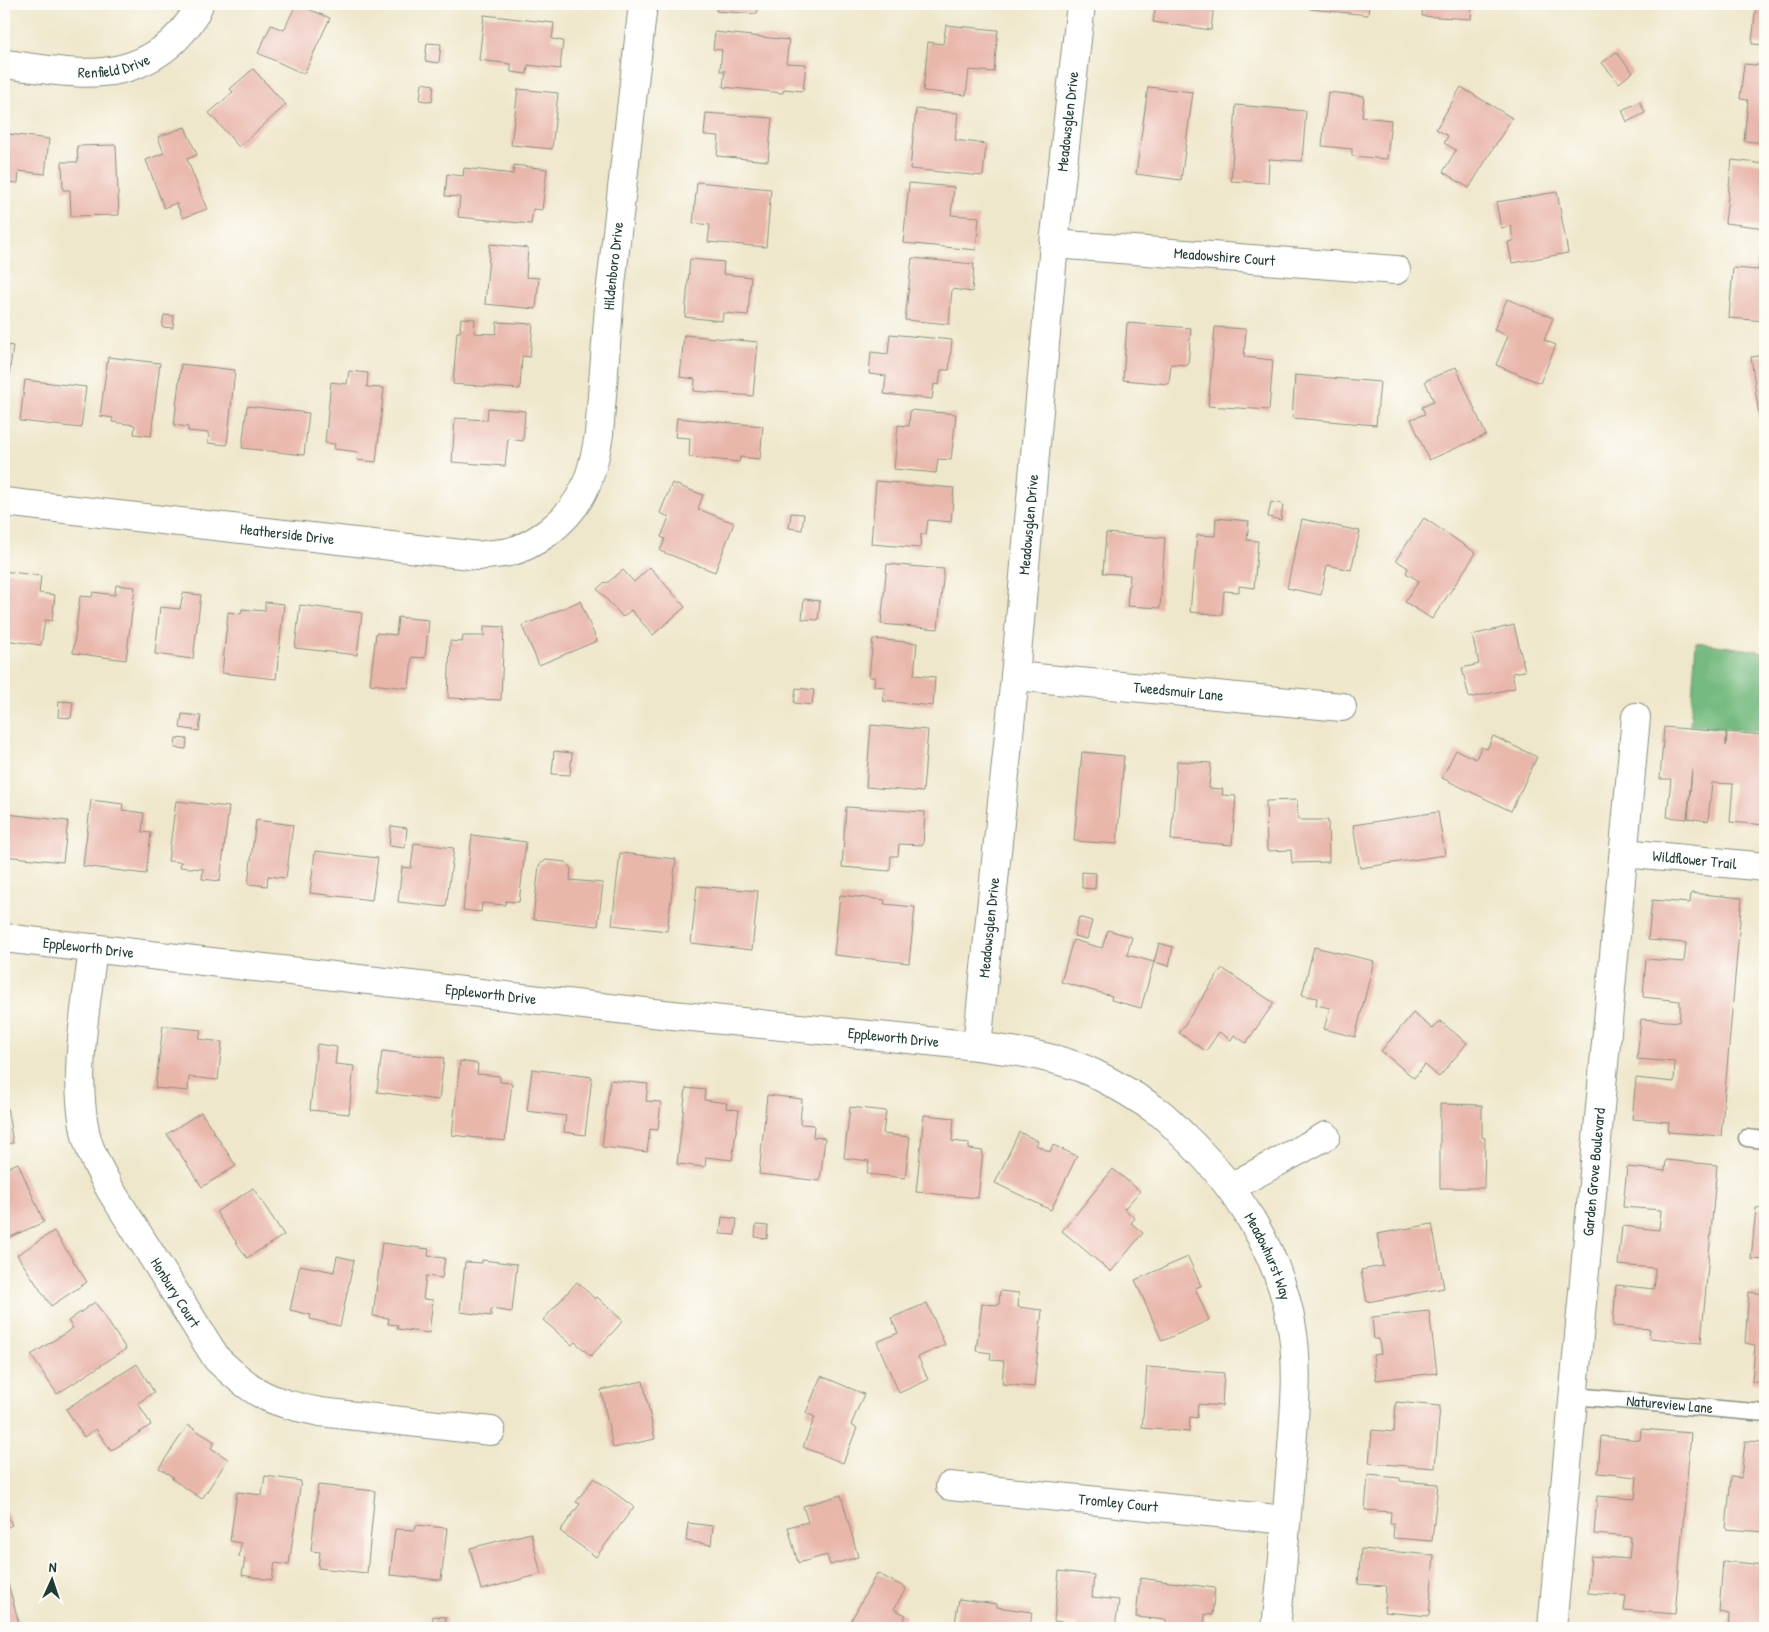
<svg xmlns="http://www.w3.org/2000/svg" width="1769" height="1632" viewBox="0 0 1769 1632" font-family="'Patrick Hand',sans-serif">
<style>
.forest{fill:#74ba7f;stroke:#4a7c5a}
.building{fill:#e9b6aa}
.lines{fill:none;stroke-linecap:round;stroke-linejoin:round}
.service-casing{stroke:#879280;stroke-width:19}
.minor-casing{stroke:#879280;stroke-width:30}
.service{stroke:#fff;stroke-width:16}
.minor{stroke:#fff;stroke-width:28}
.labels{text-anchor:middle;stroke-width:4;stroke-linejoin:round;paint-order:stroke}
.street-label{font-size:15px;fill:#1f3d34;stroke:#fdfcf7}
</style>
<rect width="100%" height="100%" fill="#fdfcf7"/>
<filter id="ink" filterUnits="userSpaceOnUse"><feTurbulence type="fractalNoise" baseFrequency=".02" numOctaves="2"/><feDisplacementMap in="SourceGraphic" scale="10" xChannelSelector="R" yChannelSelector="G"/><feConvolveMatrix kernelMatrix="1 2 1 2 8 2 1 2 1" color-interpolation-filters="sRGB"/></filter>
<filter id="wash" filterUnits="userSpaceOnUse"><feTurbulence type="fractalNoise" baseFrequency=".0096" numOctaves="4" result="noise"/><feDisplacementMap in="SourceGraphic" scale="20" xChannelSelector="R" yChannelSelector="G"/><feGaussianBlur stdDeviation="1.12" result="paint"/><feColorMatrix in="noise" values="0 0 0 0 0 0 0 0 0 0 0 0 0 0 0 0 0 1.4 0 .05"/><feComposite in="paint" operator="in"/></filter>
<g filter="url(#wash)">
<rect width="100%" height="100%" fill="#efe7cb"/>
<path class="forest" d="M1696,642L1765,652V732L1690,725Z"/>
<g id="blocks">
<path class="building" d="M296,4L330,18L304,74L258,53L271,25L284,30Z
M717,4H758L757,14L716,11Z
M1156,4H1214L1211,30L1153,22Z
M1311,4H1369L1368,15L1310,9Z
M1423,4H1472L1471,19L1422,16Z
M1756,4H1765V45L1752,44Z
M484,15L554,23L552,39L563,41L560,69L528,65L527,74L511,72V64L479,60Z
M946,25L998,30L994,72L969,70L966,95L923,91L928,42L943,44Z
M715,32L789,40L786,63L806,64L803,91L784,89L783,93L723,87L725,71H720L722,50L713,49Z
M427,43L441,44L439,63L425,61Z
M1616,52L1633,72L1619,83L1602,63Z
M1744,64L1765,66V143L1744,141L1748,100L1740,99Z
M253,69L286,105L239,147L209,113L233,92L230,89Z
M422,83L434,85L432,102L420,100Z
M1148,87L1193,92L1181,180L1136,174Z
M1461,87L1512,118L1469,188L1443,172L1456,150L1444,143L1448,136L1436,129Z
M518,89L558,93L552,149L511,145Z
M1328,92L1364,96L1362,117L1391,120L1387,159L1352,156V149L1322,146Z
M1640,102L1645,113L1627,122L1622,110Z
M1236,105L1306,111L1302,161L1269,159L1268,183L1231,181Z
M916,109L958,113L955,140L986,144L983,176L910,169Z
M706,113L772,118L768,161L717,156L719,136L704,135Z
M185,127L197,155L187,159L207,209L183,218L176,203L164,208L146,160L164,153L158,137Z
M9,134L49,139L45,174L19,171L18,183L4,182V141H8Z
M116,145L119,215L71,216L70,190H63L62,162H78L77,146Z
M1732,160L1765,164V228L1725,223Z
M514,165L547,169L542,210L533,209L531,224L458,217L460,197L445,196L447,174L463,176L464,168L513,174Z
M697,182L771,189L766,247L708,242L710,225L693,223Z
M909,183L954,187L951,215L979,217L976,250L903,243Z
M1557,192L1568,253L1512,263L1508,242L1513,241L1511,226L1501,228L1496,202Z
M490,244L528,248L526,277L539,278L536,309L485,304Z
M912,258L974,264L972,292L952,289L949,324L905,320Z
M1759,258L1765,259V321L1729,318L1733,268L1758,270Z
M690,259L724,262L723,274L751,277L748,315L723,313L722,321L685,317Z
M1507,299L1553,318L1544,340L1556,345L1540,383L1496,365L1508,336L1494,330Z
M164,315L174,316L173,328L162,327Z
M461,318L475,319L474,333L496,334L497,322L533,324L530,357L522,356L520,389L453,384L457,332H460Z
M1127,323L1191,328L1188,365L1171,364L1169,384L1123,380Z
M1215,327L1246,329L1244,357L1273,360L1269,410L1208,406Z
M890,334L952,340L949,370H941L939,385L934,384L932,399L884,394L886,376L869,374L871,352L888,354Z
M684,335L758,342L753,396L694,391L695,379L680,377Z
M4,344L13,346L5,405H4Z
M1765,355V431H1761L1751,357Z
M108,357L160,363L151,436L134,434L135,425L112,422L113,418L100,416Z
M181,364L235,370L227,445L208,443L209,433L188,431V427L174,425Z
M1456,367L1486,435L1429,460L1411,419L1425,414L1422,407L1434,402L1425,381Z
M349,371L368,373L367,387L384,388L376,462L357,460L358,452L334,449L335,444L325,443L331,382L347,384Z
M1295,375L1380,382L1376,425L1292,418Z
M25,380L86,387L81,428L20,421Z
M247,406L309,413L304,455L242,448Z
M488,408L525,411L523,441L508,439L505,466L452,462L455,418L487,420Z
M910,410L956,414L951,460L938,459L936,473L894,469L898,425L909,426Z
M677,418L763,426L760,459L740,457L739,462L689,457L690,438L675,437Z
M876,481L954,488L951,522L928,520L926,534H921L920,548L871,544Z
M672,483L703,495L698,509L734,523L715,572L660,551L665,539L661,537L669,517L660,513Z
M1271,502L1283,504L1281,520L1268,517Z
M791,513L804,514L802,530L789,528Z
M1216,518L1249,521L1247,540L1258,541L1254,588L1239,586V592L1224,591L1222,615L1190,612L1197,535L1215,536Z
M1424,518L1476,553L1432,619L1405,602L1419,581L1406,573L1408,568L1396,560Z
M1302,519L1360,531L1351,570L1327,565L1321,595L1287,588Z
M1106,533L1165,538L1160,608L1127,606L1130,575L1103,573Z
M887,564L944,569L938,629L881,624Z
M650,567L685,607L653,635L631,610L623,617L597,589L605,582L607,583L623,570L634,582Z
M4,571L41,576L39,593L55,595L52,621L45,620L41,645L4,640Z
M116,585L135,587L126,660L73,653L80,596L92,597L93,592L115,595Z
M183,593L201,595L193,659L155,654L160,607L180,609Z
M804,599L820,601L818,620L802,619Z
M580,601L597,641L539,665L522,626Z
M265,602L284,604L276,679L222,673L228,612L241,614L242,609L265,611Z
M300,605L362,613L357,655L295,648Z
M398,617L429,620L425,658L412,657L409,688L370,684L376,633L396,635Z
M1514,625L1525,671L1512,673L1515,688L1469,698L1462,668L1479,664L1472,635Z
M484,626L504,627L501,700L448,698L450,641L462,642L463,636H484Z
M873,639L917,643L914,675L935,677L933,706L883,701L885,687L874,686L875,677H869Z
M796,688L814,690L812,705L794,703Z
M59,701L73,702L71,718L58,717Z
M182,714L201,716L199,731L180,728Z
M871,725L928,730L923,792L866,787Z
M1664,727L1726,732V746L1727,732L1765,735V825L1730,822L1733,784L1712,783L1708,821L1688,818L1692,770L1687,819L1667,817L1671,779H1660Z
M1493,736L1537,757L1511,811L1442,778L1456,750L1476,759L1481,747L1487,749Z
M176,738L187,739L186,749L175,748Z
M554,751L572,753L570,775L552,774Z
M1082,752L1124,756L1117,844L1074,841Z
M1177,761L1211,763L1209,788L1223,789L1222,795L1236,796L1232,845L1171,840Z
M91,800L123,804L122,810L144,813L142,832L151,833L146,874L83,866Z
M1297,800L1298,820H1328L1329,862L1292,863L1291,850L1267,851L1266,801Z
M176,801L229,807L220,881L202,879L203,869L180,867L181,862L168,861Z
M846,807L925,812L923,845L899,844L898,856H891L890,871L842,867Z
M1438,812L1445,855L1360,868L1353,825Z
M7,814L68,821L63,862L4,856Z
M256,820L293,825L286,878L268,876L267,886L248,884Z
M391,826L407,828L405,848L389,846Z
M472,835L526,842L519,902L506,901L505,905L482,903L481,912L463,910Z
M414,843L454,848L446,907L398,902L402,867L411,868Z
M315,851L378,858L372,900L310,893Z
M620,853L676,859L667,931L612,925Z
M546,860L566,862L571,869L570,880L603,883L598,926L533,919L539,865Z
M1082,872L1096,873L1095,889L1082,888Z
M697,886L758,891L752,950L691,943Z
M1691,893L1742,898L1721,1136L1668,1132L1669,1122L1632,1119L1636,1078L1674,1082L1675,1062L1637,1059L1641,1019L1679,1022L1680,1013V1001L1643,997L1646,959L1684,962L1686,943L1648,940L1652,900L1690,903Z
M840,895L885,900L884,904L915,907L909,963L834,955Z
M1079,917L1092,921L1087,939L1074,936Z
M1108,930L1132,937L1127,955L1154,962L1141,1008L1111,1000L1112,996L1061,982L1073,940L1102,948Z
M1159,943L1173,947L1169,966L1154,962Z
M1314,947L1374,961L1355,1037L1324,1029L1330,1008L1316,1005L1317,998L1302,995Z
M1222,968L1274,1003L1246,1043L1234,1035L1231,1040L1219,1032L1206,1051L1179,1033Z
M1413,1013L1433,1029L1440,1021L1467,1043L1439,1077L1425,1065L1414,1078L1381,1051Z
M163,1026L201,1030L199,1039L222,1042L218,1080L189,1077L188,1091L155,1088Z
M317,1044L337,1047L335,1064L354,1066L349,1114L310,1110Z
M382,1051L444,1058L439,1100L377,1092Z
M460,1061L478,1064L477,1074L500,1076V1082L512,1083L505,1141L452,1135Z
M532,1069L592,1077L585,1135L564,1132L566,1116L527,1111Z
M610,1080L648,1084L646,1101L661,1102L658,1130L650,1129L647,1152L602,1147Z
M686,1088L705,1090L704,1100L727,1103L726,1108L739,1110L732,1160L706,1157L705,1167L677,1164Z
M4,1089L13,1143L4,1144Z
M767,1095L802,1099L800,1124L814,1125L813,1137L825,1138L820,1181L759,1174Z
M1440,1104L1482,1105V1137L1485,1138L1484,1188H1440Z
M850,1107L886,1111L883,1134L910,1137L905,1178L867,1174L869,1161L844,1158Z
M201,1112L236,1166L202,1187L167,1134Z
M924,1115L954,1118L952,1141L969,1143V1149L983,1151L978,1198L916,1192Z
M1019,1132L1038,1141L1036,1145L1050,1152L1053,1145L1077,1156L1051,1210L995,1183Z
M1666,1160L1717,1165L1701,1343L1649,1338L1650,1329L1613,1326L1616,1285L1654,1289L1655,1280V1268L1618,1265L1622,1226L1659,1230L1661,1210L1623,1207L1627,1167L1665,1171Z
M18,1163L44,1222L8,1238L4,1229V1169Z
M1113,1169L1140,1191L1124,1209L1135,1218L1131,1223L1143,1233L1111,1272L1062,1231Z
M253,1188L284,1235L247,1258L216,1212Z
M1756,1208L1765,1209V1260L1751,1259Z
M722,1217L737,1219L735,1235L720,1234Z
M1432,1224L1444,1288L1367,1302L1361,1270L1383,1266L1377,1234Z
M756,1225L768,1226L767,1239L755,1237Z
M54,1231L87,1282L51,1306L17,1255Z
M382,1243L429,1249L428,1256L445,1258L442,1278L426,1276L423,1299L433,1300L429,1333L397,1329L398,1325L388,1324L389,1318L373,1316Z
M337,1256L354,1260L340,1326L310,1319L311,1315L290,1310L300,1265L334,1272Z
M1188,1257L1201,1286L1195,1288L1209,1320L1162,1341L1135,1280Z
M482,1260L517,1264L512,1312L491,1309V1316L460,1312L465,1262L482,1263Z
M577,1282L595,1299L597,1297L623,1321L591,1356L575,1342L572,1345L543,1320Z
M1000,1291L1019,1293L1018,1307L1042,1310L1034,1387L1002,1384L1004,1361L990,1360L991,1353L976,1351L982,1304L999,1305Z
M1749,1292L1765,1294V1383L1752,1382L1755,1345L1745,1343Z
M95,1302L126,1349L57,1394L31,1355L73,1328L68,1321Z
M927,1303L945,1345L918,1357L928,1380L899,1393L877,1342L898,1333L891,1318Z
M1429,1311L1437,1373L1376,1380L1373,1355L1381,1354L1379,1339H1374L1372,1317Z
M137,1364L154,1392L138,1403L151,1425L111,1451L96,1429L84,1437L66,1409Z
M1147,1367L1224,1373L1222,1406L1198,1404L1197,1418L1190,1417L1189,1432L1142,1428Z
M821,1376L864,1394L851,1425L857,1428L843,1463L803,1447L815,1417L806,1413Z
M643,1381L655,1439L613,1448L601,1390Z
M1396,1402L1440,1406L1435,1468L1369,1463L1372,1430L1394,1432Z
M188,1425L215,1442L211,1448L228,1459L202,1499L172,1479L173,1477L159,1468Z
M1641,1429L1691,1433L1675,1614L1624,1610L1626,1596L1588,1593L1591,1556L1629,1559L1631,1537L1594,1534L1597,1496L1635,1499L1637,1477L1598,1473L1601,1436L1640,1440Z
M1745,1441L1765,1442V1532L1726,1529L1731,1477L1741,1478Z
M1368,1475L1400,1478V1481L1438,1484L1432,1541L1393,1538L1394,1524H1390L1391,1512L1365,1510Z
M265,1476L301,1481L289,1565L275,1563L272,1580L242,1575L245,1558L239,1557L241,1543L230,1541L237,1492L262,1495Z
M594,1478L634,1507L596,1557L560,1531L580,1504L576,1502Z
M318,1485L375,1491L367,1573L318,1568L320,1552L311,1551Z
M841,1495L858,1557L830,1565L827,1555L798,1563L788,1527L808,1522L803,1506Z
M4,1507L12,1525L4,1529Z
M688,1523L713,1526L711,1545L686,1541Z
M416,1525L447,1528L441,1580L390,1575L395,1529L415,1530Z
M531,1533L541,1574L481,1590L470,1548Z
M1361,1549L1434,1555L1429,1616L1384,1612L1386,1586L1358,1584Z
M1723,1561L1765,1565V1628H1728L1729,1614L1719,1612Z
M4,1569L20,1627L16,1628H4Z
M1059,1571L1094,1575L1092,1597L1119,1600L1115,1628H1077V1624L1054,1621Z
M877,1573L906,1588L894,1609L906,1615L903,1621L916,1628H847Z
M1140,1578L1215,1588L1212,1615L1205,1614L1204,1628H1166L1167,1620L1136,1617Z
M959,1599L997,1604V1607L1032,1612L1030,1628H954Z
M433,1616L446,1617L445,1628H432Z
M1377,1626L1391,1627V1628H1377Z"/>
</g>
</g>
<g filter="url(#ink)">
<use href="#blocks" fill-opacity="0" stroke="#879280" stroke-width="1"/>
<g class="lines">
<defs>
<g id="service">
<path d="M1747,1138L1765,1140"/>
<path id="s1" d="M1574,1396L1765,1413"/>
</g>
<g id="minor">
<path id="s2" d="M4,64C64,71 119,87 170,44C182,33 194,19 199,4"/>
<path id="s3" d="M1054,244L1396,270"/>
<path id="s4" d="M4,502L479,556C489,554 499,554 509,552C522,549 536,541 547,533C583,506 592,478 599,434L610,294L643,4"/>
<path id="s5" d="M1015,676L1342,707"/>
<path id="s6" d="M1624,853L1765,867"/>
<path id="s7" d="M4,938L653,1013L977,1046C1015,1051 1061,1057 1095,1074C1117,1085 1140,1099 1160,1113C1169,1120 1177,1129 1185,1137C1236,1186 1278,1251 1291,1322C1300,1368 1294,1415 1291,1462C1287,1517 1282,1573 1276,1628"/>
<path id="s8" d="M93,948C86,1008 73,1071 85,1131C89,1152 101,1172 111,1191L217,1359C231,1372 246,1386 263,1395C281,1404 301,1408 320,1412L491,1431"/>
<path id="s9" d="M977,1046L1015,676L1054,244L1081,4"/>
<path d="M1231,1187L1326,1136"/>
<path id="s10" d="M950,1486L1286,1520"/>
<path id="s11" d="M1552,1628L1636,717"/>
</g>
</defs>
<use href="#service" class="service-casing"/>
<use href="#minor" class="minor-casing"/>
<use href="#service" class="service"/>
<use href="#minor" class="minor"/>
</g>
</g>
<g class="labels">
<g class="street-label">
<text dy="5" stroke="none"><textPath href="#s2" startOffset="111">Renfield Drive</textPath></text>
<text dy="5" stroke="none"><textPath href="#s9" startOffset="929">Meadowsglen Drive</textPath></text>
<text dy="5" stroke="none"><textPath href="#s3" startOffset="171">Meadowshire Court</textPath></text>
<text dy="5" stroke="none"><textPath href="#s4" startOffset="835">Hildenboro Drive</textPath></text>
<text dy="5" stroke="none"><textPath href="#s9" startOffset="524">Meadowsglen Drive</textPath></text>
<text dy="5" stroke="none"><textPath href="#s4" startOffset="285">Heatherside Drive</textPath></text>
<text dy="5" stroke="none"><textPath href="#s5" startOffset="164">Tweedsmuir Lane</textPath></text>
<text dy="5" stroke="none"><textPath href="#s6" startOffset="71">Wildflower Trail</textPath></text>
<text dy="5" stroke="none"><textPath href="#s9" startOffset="119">Meadowsglen Drive</textPath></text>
<text dy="5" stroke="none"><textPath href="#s7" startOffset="85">Eppleworth Drive</textPath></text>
<text dy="5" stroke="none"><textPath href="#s7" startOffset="490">Eppleworth Drive</textPath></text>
<text dy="5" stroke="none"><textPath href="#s7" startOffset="895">Eppleworth Drive</textPath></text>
<text dy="5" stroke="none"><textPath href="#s11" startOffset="458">Garden Grove Boulevard</textPath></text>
<text dy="5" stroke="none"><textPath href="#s7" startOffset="1358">Meadowhurst Way</textPath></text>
<text dy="5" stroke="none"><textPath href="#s8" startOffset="370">Honbury Court</textPath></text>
<text dy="5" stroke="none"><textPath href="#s1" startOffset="96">Natureview Lane</textPath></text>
<text dy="5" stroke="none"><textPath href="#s10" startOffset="169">Tromley Court</textPath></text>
</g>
</g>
<rect width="1769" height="1632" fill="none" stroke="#fdfcf7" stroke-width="20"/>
<g transform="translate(52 1580) rotate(3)" stroke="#fdfcf7" stroke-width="4" paint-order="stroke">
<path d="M0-4L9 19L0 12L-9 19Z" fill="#1f3d34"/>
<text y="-8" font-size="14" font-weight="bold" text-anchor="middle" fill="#1f3d34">N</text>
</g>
</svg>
